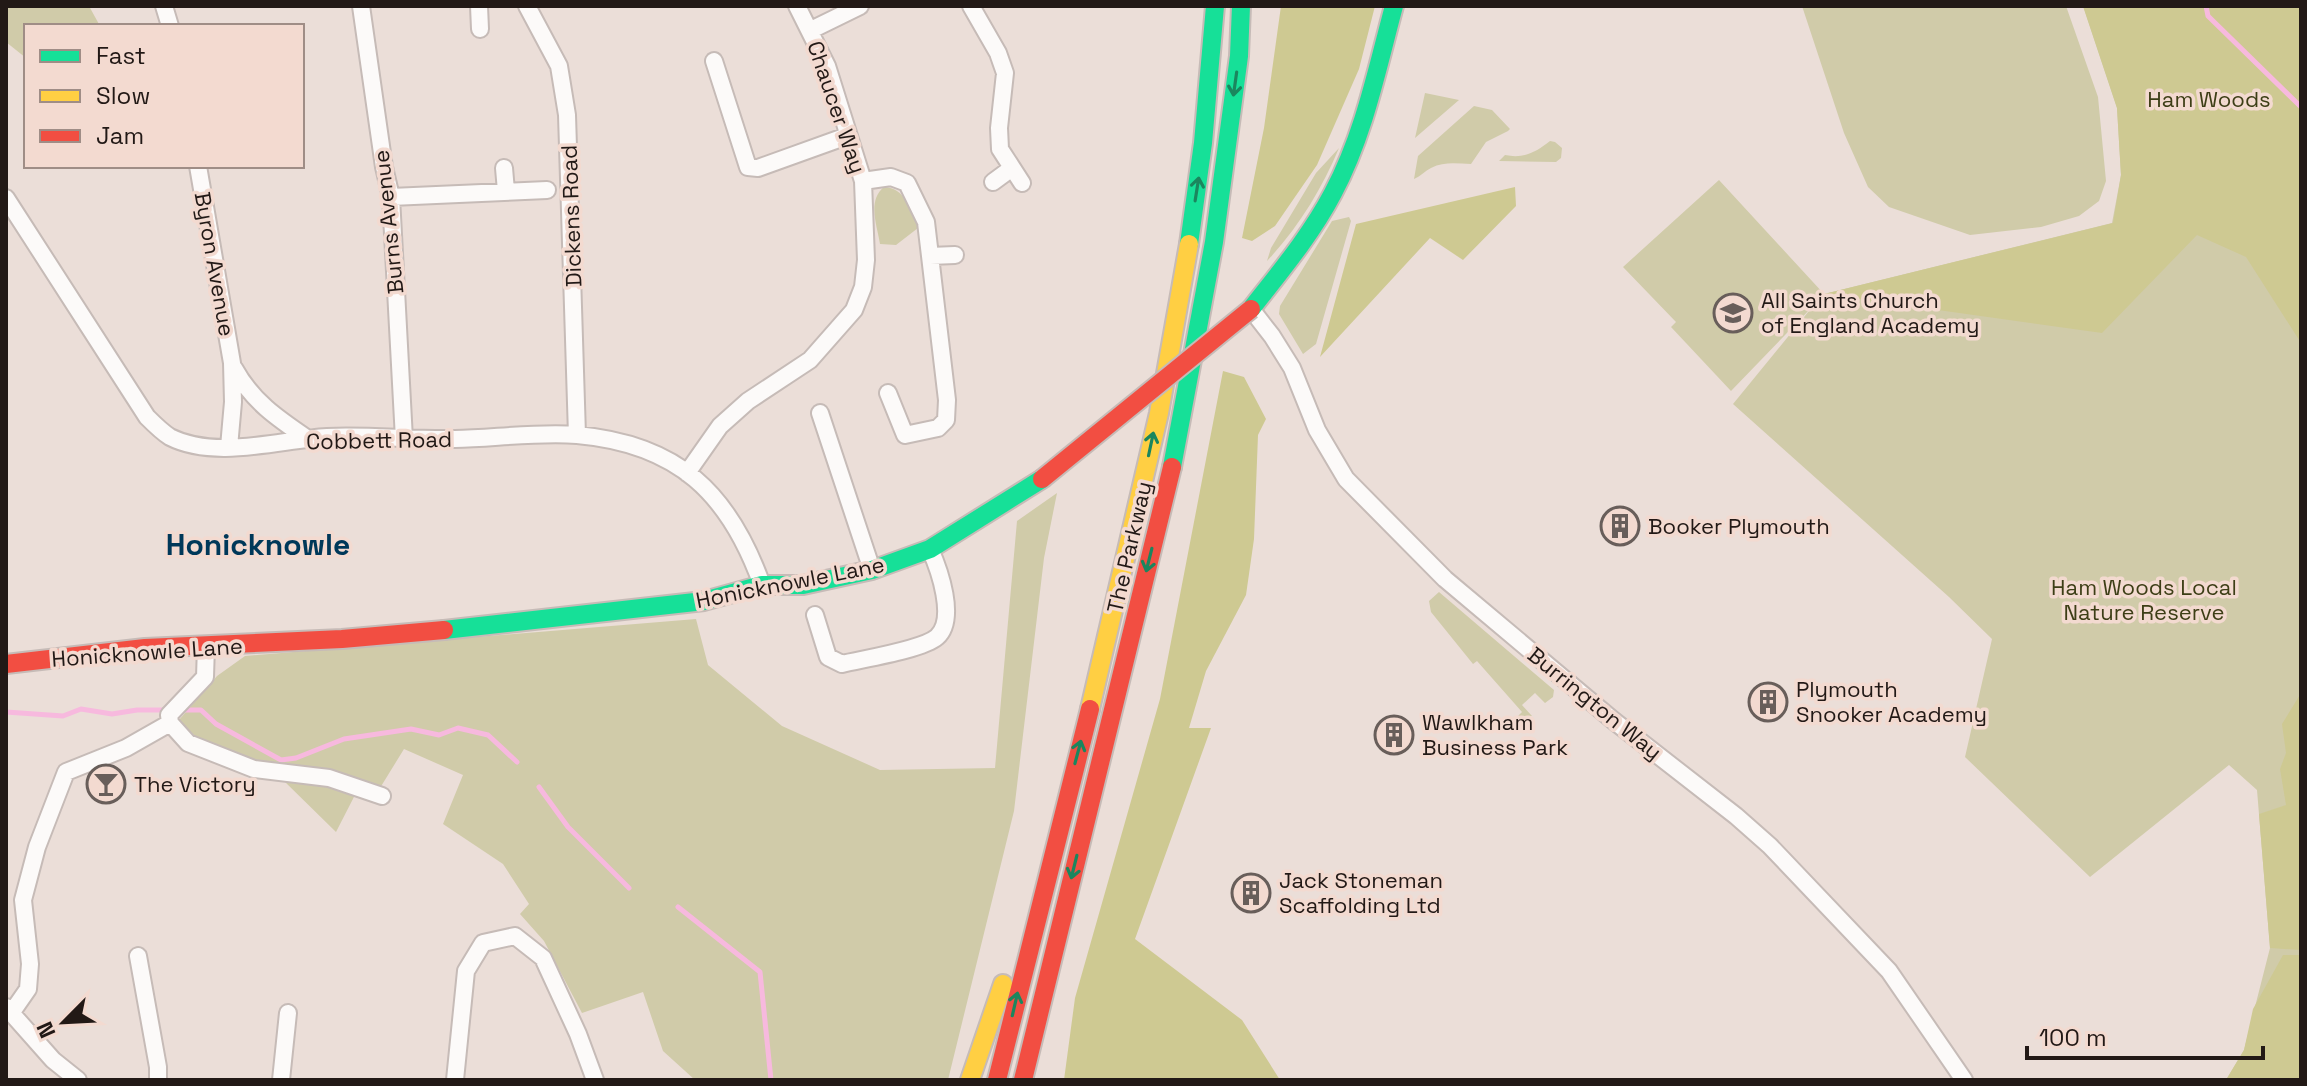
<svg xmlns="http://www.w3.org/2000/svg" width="2307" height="1086" viewBox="0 0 2307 1086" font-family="'Space Grotesk',sans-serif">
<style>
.green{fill:#d0cba9}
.forest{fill:#cec992}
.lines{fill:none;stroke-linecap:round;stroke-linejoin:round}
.stream{stroke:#f7b9de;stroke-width:5}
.street-casing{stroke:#c6bbb7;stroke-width:20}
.fast-casing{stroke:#c6bbb7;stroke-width:22}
.slow-casing{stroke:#c6bbb7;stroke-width:22}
.jam-casing{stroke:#c6bbb7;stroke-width:22}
.street{stroke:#fcfaf9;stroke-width:16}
.fast{stroke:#16e098;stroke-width:18}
.slow{stroke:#ffcf43;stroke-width:18}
.jam{stroke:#f24e42;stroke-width:18}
.jam-bridge-casing{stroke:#c6bbb7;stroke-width:22;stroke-linecap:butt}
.jam-bridge{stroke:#f24e42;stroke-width:18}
.oneway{stroke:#1b865e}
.labels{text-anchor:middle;stroke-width:7;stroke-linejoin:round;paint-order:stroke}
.park-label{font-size:22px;fill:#3d3e16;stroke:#f3dad0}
.street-label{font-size:22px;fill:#221916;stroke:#f3dad0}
.poi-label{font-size:22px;fill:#221916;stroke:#f3dad0;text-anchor:start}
.district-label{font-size:30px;font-weight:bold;fill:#003859;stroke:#f3dad0}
</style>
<rect width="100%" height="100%" fill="#ebded8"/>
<path class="green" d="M6,6H89L100,26H26V58L6,42Z
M1802,6H2066L2098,97L2106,181L2099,201L2079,216L2041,227L1970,235L1889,207L1868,187L1844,133Z
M2083,6H2301V1080H2226L2244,1050L2270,948L2257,790L2229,765L2090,877L1965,757L1992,639L1949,597L1733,404L1813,306L1731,391L1671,327L1676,322L1623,267L1719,180L1824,294L2112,223L2121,175L2117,108Z
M1425,93L1459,100L1415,138Z
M1474,106L1492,110L1510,129L1508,131L1486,142L1471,164C1458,164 1445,161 1431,168C1425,171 1421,176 1414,179L1418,156Z
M1550,141L1555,142L1562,148L1561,158L1556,162L1499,161L1505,155C1524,159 1536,152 1550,141Z
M1339,148C1322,189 1298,228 1267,261L1271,248L1316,173Z
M884,187C905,188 912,210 918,228L896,245L880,244C877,225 867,201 884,187Z
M1349,217L1351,221L1316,344L1303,354L1279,314L1280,306L1332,221Z
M1057,493L1044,558L1014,811L948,1080H695L663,1051L643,992L582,1013L544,941L520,914L529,904L503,864L443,824L463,775L404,749L372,801L356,793L336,832L284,781L196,737L179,720L217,676L245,656L696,619L708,665L782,726L880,770L995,768L1017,521Z
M1439,592L1554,690L1553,697L1545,703L1535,693L1522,705L1532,716H1518L1522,712L1477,661L1473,664L1431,612L1429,601Z"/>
<path class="forest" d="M1281,6H1375L1359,69L1317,165L1275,226L1252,241L1242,238L1264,128Z
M2083,6H2301V343L2246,257L2197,235L2102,333L1824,294L2113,223L2121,175L2117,108Z
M1515,187L1516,206L1463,260L1430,238L1320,357L1356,224Z
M1223,371L1244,377L1266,419L1258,435L1254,539L1246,595L1206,671L1189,728H1211L1135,939L1242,1020L1280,1080H1064L1075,998L1160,699Z
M2301,693V950L2270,948L2259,814L2286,805L2280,769L2286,753L2282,724Z
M2283,955H2301V1080H2226L2244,1050L2253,1009Z"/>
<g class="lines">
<path class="stream" d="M2206,6L2208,16L2301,107
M180,710H201L216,724L281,760L296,758L344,739L411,729L439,735L458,728L488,735L517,762
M6,712L63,716L81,709L112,714L137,710H166
M539,787L568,827L629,888
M678,907L760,972L771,1080"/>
<defs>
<path id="street" d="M164,6L170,26
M361,6L384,167L391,197L404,439
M479,6L480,29
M527,6L559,66L567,115L577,435
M971,6L998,53L1005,73L999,128L1000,149L1022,183
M811,30L860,6
M714,61L748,167L758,168L847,136
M198,166L232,363L233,402L229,447
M504,168L506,191
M863,181L891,177L907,183L926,222L947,400L946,420L938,428L905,435L888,393
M993,182L1012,168
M391,197L547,190
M6,198L147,417C154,424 162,432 170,437C215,460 279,440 327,437C369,435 412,440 455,439C495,438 537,432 577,435C678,444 729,493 762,585
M930,256L955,255
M1251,309L1272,336L1292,368L1317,430L1346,479L1445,579L1614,721L1736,816L1770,846L1889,971L1964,1080
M234,368C252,401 277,418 308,439
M820,413L872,570
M687,473L720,426L748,401L810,360L854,310L863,287L866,260L863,181L827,66L797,6
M815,615L828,657L842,664C862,659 922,650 937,637C957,619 939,569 930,549
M170,723L188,743L254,769L329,778L382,796
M138,956L158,1067V1080
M6,1007L53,1060L78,1080
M12,1012L28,989L30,964L23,900L37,847L66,772L126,748L170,723L169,715L205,677L206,646
M281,1080L288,1013
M455,1080L466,971L483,943L515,936L543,958L578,1034L595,1080"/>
<path id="fast" d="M1189,244L1203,143L1215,6
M1251,309C1280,272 1311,235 1333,193C1364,135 1377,69 1394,6
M1172,467L1214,242L1239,56L1241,6
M444,630L704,601L762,585H803L872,570L930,549L1042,479"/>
<path id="slow" d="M1090,709L1159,413L1189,244
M970,1080L1003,984"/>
<path id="jam" d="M6,664L145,648L342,639L444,630
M997,1080L1090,709
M1023,1080L1172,467"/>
</defs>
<use href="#street" class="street-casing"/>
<use href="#fast" class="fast-casing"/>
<use href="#slow" class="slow-casing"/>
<use href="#jam" class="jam-casing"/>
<use href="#street" class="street"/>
<use href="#fast" class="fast"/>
<use href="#slow" class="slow"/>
<use href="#jam" class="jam"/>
<defs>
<path id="jam-bridge" d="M1042,479L1251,309"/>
</defs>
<use href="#jam-bridge" class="jam-bridge-casing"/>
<use href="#jam-bridge" class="jam-bridge"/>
</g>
<defs><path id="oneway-shaft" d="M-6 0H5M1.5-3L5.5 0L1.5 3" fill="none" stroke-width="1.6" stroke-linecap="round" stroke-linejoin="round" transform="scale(2)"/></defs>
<g class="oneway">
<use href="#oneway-shaft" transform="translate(1235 84) rotate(98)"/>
<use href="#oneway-shaft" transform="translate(1197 189) rotate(-81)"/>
<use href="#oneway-shaft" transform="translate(1151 444) rotate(-78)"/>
<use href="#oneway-shaft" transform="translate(1149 560) rotate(104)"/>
<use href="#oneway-shaft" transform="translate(1078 752) rotate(-75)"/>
<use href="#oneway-shaft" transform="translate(1074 867) rotate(104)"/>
<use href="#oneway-shaft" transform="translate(1015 1004) rotate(-77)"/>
</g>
<defs>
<symbol id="school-ring" viewBox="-11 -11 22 22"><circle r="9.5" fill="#f3dad0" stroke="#685e5a" stroke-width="1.5"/><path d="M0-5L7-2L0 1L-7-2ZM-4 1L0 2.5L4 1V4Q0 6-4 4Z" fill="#685e5a"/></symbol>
<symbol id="building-ring" viewBox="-11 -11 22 22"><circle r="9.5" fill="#f3dad0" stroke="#685e5a" stroke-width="1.5"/><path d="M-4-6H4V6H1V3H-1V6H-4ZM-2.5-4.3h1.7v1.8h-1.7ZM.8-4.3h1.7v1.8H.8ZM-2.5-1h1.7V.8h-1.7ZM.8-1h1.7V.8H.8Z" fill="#685e5a"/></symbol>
<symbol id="bar-ring" viewBox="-11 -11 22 22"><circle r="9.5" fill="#f3dad0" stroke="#685e5a" stroke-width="1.5"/><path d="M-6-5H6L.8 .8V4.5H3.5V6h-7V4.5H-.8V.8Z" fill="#685e5a"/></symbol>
</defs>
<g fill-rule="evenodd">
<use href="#school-ring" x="1711" y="291" width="44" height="44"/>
<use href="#building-ring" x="1598" y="504" width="44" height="44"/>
<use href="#building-ring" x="1746" y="680" width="44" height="44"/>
<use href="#building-ring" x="1372" y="713" width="44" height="44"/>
<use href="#bar-ring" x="84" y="762" width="44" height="44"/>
<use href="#building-ring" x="1229" y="871" width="44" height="44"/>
</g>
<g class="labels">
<g class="park-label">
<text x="2209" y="107">Ham Woods</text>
<text x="2144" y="595">Ham Woods Local<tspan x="2144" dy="25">Nature Reserve</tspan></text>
</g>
<g class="street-label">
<text transform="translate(837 107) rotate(71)" y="8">Chaucer Way</text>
<text transform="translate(571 216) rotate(-92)" y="8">Dickens Road</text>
<text transform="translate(388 222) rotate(-96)" y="8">Burns Avenue</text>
<text transform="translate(215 264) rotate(80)" y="8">Byron Avenue</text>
<text transform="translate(379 440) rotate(-1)" y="8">Cobbett Road</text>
<text transform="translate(1129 547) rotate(-77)" y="8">The Parkway</text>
<text transform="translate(790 582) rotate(-11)" y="8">Honicknowle Lane</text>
<text transform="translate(147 652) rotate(-4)" y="8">Honicknowle Lane</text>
<text transform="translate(1595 703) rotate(39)" y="8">Burrington Way</text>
</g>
<g class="poi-label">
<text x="1761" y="308">All Saints Church<tspan x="1761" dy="25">of England Academy</tspan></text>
<text x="1648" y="534">Booker Plymouth</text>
<text x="1796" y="697">Plymouth<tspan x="1796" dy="25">Snooker Academy</tspan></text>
<text x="1422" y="730">Wawlkham<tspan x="1422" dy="25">Business Park</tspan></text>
<text x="134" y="792">The Victory</text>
<text x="1279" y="888">Jack Stoneman<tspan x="1279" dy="25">Scaffolding Ltd</tspan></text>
</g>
<g class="district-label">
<text x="258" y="555">Honicknowle</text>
</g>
</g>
<rect width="2307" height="1086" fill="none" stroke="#221916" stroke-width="16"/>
<rect x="24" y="24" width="280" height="144" fill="#f3dad0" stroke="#9f8d86" stroke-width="2"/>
<rect x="40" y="50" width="40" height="12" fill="#16e098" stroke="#9f8d86" stroke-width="2"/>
<text x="96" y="64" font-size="24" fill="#221916">Fast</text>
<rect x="40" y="90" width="40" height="12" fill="#ffcf43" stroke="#9f8d86" stroke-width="2"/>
<text x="96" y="104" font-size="24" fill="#221916">Slow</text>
<rect x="40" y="130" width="40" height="12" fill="#f24e42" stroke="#9f8d86" stroke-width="2"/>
<text x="96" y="144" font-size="24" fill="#221916">Jam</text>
<g transform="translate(64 1022) rotate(246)" stroke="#f3dad0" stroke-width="6" paint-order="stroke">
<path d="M0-6L14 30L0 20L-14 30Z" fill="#221916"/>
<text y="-12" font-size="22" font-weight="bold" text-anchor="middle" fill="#221916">N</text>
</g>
<path d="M2027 1046v12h236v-12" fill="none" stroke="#221916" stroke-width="4"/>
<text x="2039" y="1046" font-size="24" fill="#221916" stroke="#f3dad0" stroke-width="6" paint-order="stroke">100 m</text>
</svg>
